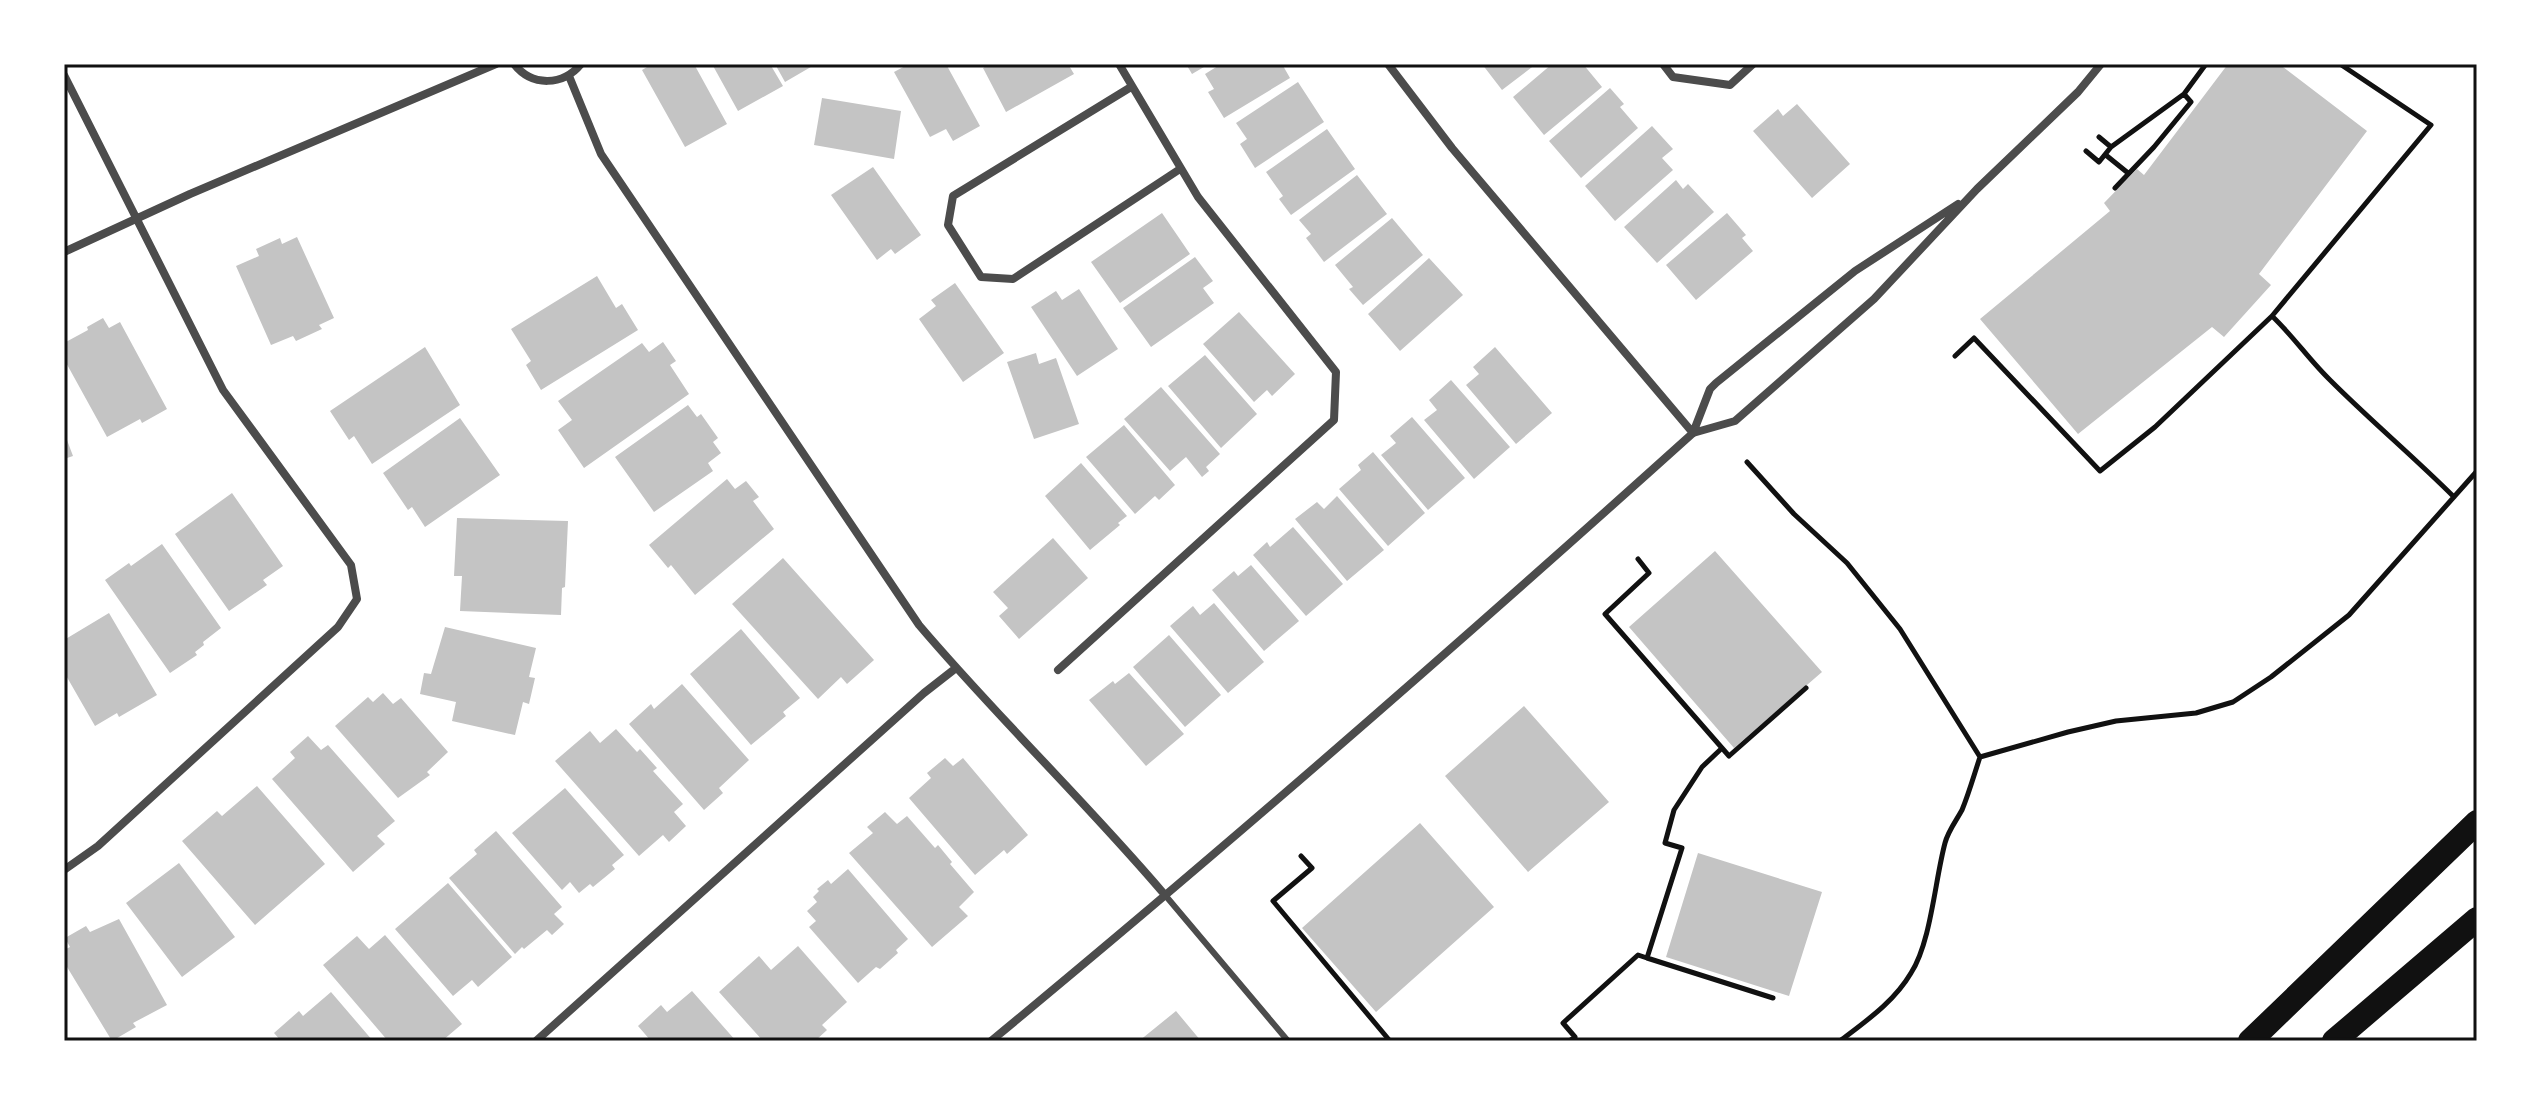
<svg xmlns="http://www.w3.org/2000/svg" width="2541" height="1105" viewBox="0 0 2541 1105" font-family="Georgia,serif">
<style>
.building{fill:#c4c4c4}
.lines{fill:none;stroke-linecap:round;stroke-linejoin:round}
.path{stroke:#111;stroke-width:5}
.service{stroke:#4c4c4c;stroke-width:6}
.minor{stroke:#4c4c4c;stroke-width:8}
.motorway{stroke:#111;stroke-width:24}
.neatline{fill:none;stroke:#111;stroke-width:3}
</style>
<rect width="100%" height="100%" fill="#fff"/>
<path class="building" d="M652,64H674L676,67L681,64H694L727,124L685,147L642,70Z
M712,64H770L783,86L738,111Z
M775,64H816L785,82Z
M909,64H946L980,126L953,141L946,129L930,137L894,72Z
M990,64H1068L1074,74L1006,112L983,68Z
M1186,64H1209L1192,74Z
M1221,64H1282L1290,78L1224,118L1208,92L1214,89L1205,74Z
M1482,64H1536L1502,90Z
M1552,64H1583L1602,87L1544,135L1513,97Z
M2228,64H2279L2367,131L2259,274L2271,285L2224,337L2212,327L2078,434L1980,319L2110,211L2104,203L2137,169L2144,175Z
M1298,82L1324,122L1255,168L1240,144L1247,139L1236,123Z
M1610,88L1624,104L1620,107L1638,128L1581,178L1549,141Z
M822,98L901,111L894,159L814,145Z
M1797,104L1850,164L1812,198L1753,131L1778,109L1783,116Z
M1652,126L1673,149L1662,158L1673,170L1615,221L1585,186Z
M1327,129L1355,169L1291,215L1279,199L1283,196L1266,172Z
M873,167L921,235L895,254L891,249L877,260L831,195Z
M1357,175L1387,214L1324,262L1306,238L1311,234L1299,220Z
M1676,180L1683,189L1688,184L1714,212L1657,263L1624,227Z
M1162,213L1190,254L1120,303L1091,262Z
M1727,213L1746,235L1742,238L1753,251L1696,300L1666,265Z
M1392,218L1423,255L1363,305L1349,289L1353,287L1335,265Z
M297,237L334,318L319,325L322,329L296,341L293,336L271,345L236,266L259,256L256,249L280,238L282,244Z
M1195,257L1213,281L1203,288L1214,303L1151,347L1123,308Z
M1429,258L1463,295L1400,351L1368,314Z
M597,276L616,308L622,304L638,330L541,390L526,365L531,361L511,329Z
M955,283L1004,353L963,382L919,319L936,306L931,300Z
M1079,289L1118,349L1077,376L1031,307L1056,291L1062,300Z
M1239,312L1295,374L1272,396L1267,390L1254,402L1203,344Z
M103,318L109,328L120,322L167,409L142,423L140,419L107,437L64,359V343L88,330L87,327Z
M663,342L676,361L670,365L689,394L584,468L558,430L572,420L558,401L642,343L649,352Z
M425,347L460,405L372,464L354,436L349,440L330,411Z
M1495,347L1552,413L1516,444L1466,385L1479,374L1473,367Z
M1036,353L1039,364L1056,358L1079,424L1034,439L1007,362Z
M1205,355L1257,414L1221,448L1168,386Z
M1451,380L1510,447L1474,479L1424,420L1437,410L1429,400Z
M1161,387L1220,454L1206,467L1209,471L1202,477L1186,457L1170,471L1124,419Z
M688,405L697,417L701,414L718,438L713,442L721,453L708,463L713,471L654,512L615,457Z
M1412,417L1465,478L1428,510L1381,455L1396,443L1390,436Z
M460,418L500,475L425,527L412,507L408,510L383,473Z
M1124,425L1175,485L1159,500L1155,496L1135,514L1086,457Z
M64,432L73,456L64,459Z
M1373,452L1425,513L1388,546L1339,489L1361,470L1358,465Z
M1081,463L1127,516L1118,523L1120,525L1090,550L1045,496Z
M727,479L735,489L746,481L759,497L753,501L774,529L695,595L671,565L668,568L649,545Z
M232,493L283,566L263,580L267,585L229,611L175,534Z
M1337,496L1384,550L1347,581L1295,519L1317,502L1324,509Z
M457,518L568,521L565,587L562,588L561,615L460,611L462,576H454Z
M1293,527L1343,584L1306,616L1253,555L1267,542L1270,547Z
M1053,538L1088,578L1019,639L999,616L1008,608L993,592Z
M162,544L221,628L203,642L204,645L195,652L197,655L170,673L105,580L129,563L131,566Z
M1715,551L1822,672L1734,748L1629,627Z
M783,558L874,660L847,684L841,677L818,699L732,604Z
M1251,565L1299,621L1264,651L1212,590L1234,571L1238,576Z
M1214,603L1264,662L1228,693L1170,626L1193,606L1200,615Z
M109,613L157,695L119,717L117,713L95,726L64,672V640Z
M445,627L536,648L529,677L535,678L529,704L523,702L515,735L452,721L456,702L420,694L424,673L431,674Z
M741,629L800,698L783,712L786,716L751,745L690,674Z
M1169,635L1221,695L1185,727L1133,667Z
M1129,673L1184,734L1146,766L1089,700L1113,681L1115,684Z
M682,684L749,760L719,788L723,793L704,810L629,724L651,704L654,709Z
M383,693L393,704L401,698L448,752L427,772L430,775L398,798L335,726L368,697L373,702Z
M1524,706L1609,802L1528,872L1445,776Z
M616,729L637,752L640,749L657,768L653,771L683,804L674,812L686,826L669,842L663,835L639,856L555,761L590,731L600,743Z
M308,736L321,750L328,745L395,821L377,836L385,844L353,872L272,779L295,758L290,752Z
M945,758L953,766L963,758L1028,835L1007,854L1004,850L975,875L909,798L931,778L927,773Z
M257,786L325,864L255,925L182,841L217,811L222,816Z
M565,788L624,855L612,865L615,869L593,887L590,884L579,893L570,882L562,890L512,833Z
M885,812L897,824L907,816L935,848L938,845L952,862L950,864L974,892L959,907L968,916L932,947L849,853L873,833L867,827Z
M1420,823L1494,907L1376,1012L1302,928Z
M496,831L562,907L554,914L564,924L552,935L547,930L524,949L522,947L515,954L449,878L477,854L474,850Z
M1698,853L1822,892L1789,996L1666,957Z
M179,863L235,937L182,977L126,903Z
M848,869L908,939L896,950L898,953L880,969L876,967L858,983L809,927L816,921L807,911L817,902L813,897L819,891L817,889L828,880L831,884Z
M448,883L512,957L478,987L472,980L453,996L395,929Z
M119,919L167,1005L133,1023L136,1027L112,1041L64,962V950L70,947L65,938L86,926L90,932Z
M385,935L462,1024L442,1041H388L323,965L357,936L369,949Z
M798,946L847,1002L822,1025L827,1030L815,1041H763L719,992L759,956L771,970Z
M692,991L736,1041H651L638,1026L661,1005L667,1012Z
M331,992L373,1041H281L274,1033L299,1011L303,1016Z
M1176,1011L1201,1041H1139Z"/>
<g class="lines">
<path class="path" d="M2099,137L2111,147
M2086,151L2099,162L2111,147L2184,94L2206,64
M2107,156L2128,173
M2115,188L2154,147L2191,102L2184,94
M2272,316C2294,337 2310,361 2331,381C2371,421 2414,457 2454,497
M1955,356L1974,338L2100,471L2155,427L2272,316L2431,125L2340,64
M1747,462L1794,514L1847,563L1900,629L1980,757
M1638,559L1649,573L1605,614L1729,756L1806,688
M1301,856L1312,868L1273,901L1390,1041
M1647,958L1773,998
M1569,1041L1575,1037L1563,1023L1638,955L1647,958L1682,848L1665,843L1674,810L1702,767L1721,749
M1840,1041C1866,1021 1894,1002 1911,973C1931,942 1935,880 1945,843C1948,831 1956,821 1962,810C1969,793 1974,775 1980,757L2068,732L2116,721L2196,713L2233,702L2271,677L2349,615L2477,471"/>
<path class="service" d="M1165,895L1288,1041"/>
<path class="minor" d="M514,64C532,87 563,86 581,64
M1388,64L1452,148L1693,433
M1663,64L1673,77L1730,85L1753,64
M64,75L223,390L351,565L357,599L338,627L98,846L64,870
M569,76L601,154L919,625C998,718 1086,802 1165,895
M1131,87L953,196L948,225L981,277L1013,279L1180,169
M64,252L190,194L496,64
M1693,433L1710,389L1716,383L1855,271L1958,204
M1058,670L1334,420L1336,372L1198,197L1119,64
M536,1041L924,693L956,668
M991,1041C1230,844 1463,640 1693,433L1735,421L1874,299L1977,189L2078,92L2101,64"/>
<path class="motorway" d="M2250,1041L2477,822
M2334,1041L2477,919"/>
</g>
<rect width="2541" height="1105" fill="none" stroke="#ffffff" stroke-width="132"/>
<rect x="66" y="66" width="2409" height="973" class="neatline"/>
</svg>
